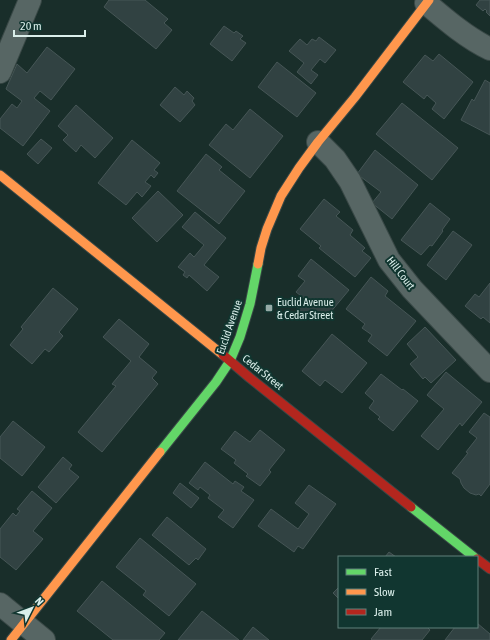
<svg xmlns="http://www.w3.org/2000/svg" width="490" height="640" viewBox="0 0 490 640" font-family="'Asap Condensed',sans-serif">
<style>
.building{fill:#314242;stroke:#465656}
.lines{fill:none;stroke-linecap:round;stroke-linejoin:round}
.street-casing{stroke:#394846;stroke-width:24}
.fast-casing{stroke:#394846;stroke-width:11}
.slow-casing{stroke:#394846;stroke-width:11}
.jam-casing{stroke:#394846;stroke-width:11}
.street{stroke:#576664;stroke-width:22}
.fast{stroke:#63d668;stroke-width:9}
.slow{stroke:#ff974d;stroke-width:9}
.jam{stroke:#b3261e;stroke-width:9}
.poi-dot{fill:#96aba7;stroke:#113630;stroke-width:1.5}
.labels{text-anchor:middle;stroke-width:4;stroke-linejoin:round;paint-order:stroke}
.street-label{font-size:11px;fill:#daeeea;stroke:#113630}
.poi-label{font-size:11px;fill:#daeeea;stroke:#113630;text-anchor:start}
</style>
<rect width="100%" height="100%" fill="#192e2a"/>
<path class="building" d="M109,0H145L168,19L164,23L172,30L156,49L104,7Z
M480,0H490V16L486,12L487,11L485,9L483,11L476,5Z
M224,26L234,33L236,31L243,36L240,39L246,43L232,61L210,44Z
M319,37L336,50L325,63L320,59L311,70L318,75L311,84L297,72L304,63L289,51L300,39L307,45L312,39L316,41Z
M47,47L75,69L51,100L40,91L34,98L50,111L23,146L0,128V119L12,104L17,108L22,101L6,89L17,64L27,73Z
M439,54L473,82L444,119L432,109L436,103L427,95L424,99L403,82L425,55L433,61Z
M277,62L316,93L297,117L258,87Z
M485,80L490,83V135L461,120L472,99L474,101Z
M175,87L184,95L187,91L194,98L192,101L195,105L180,122L160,105Z
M402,103L458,148L432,180L376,134Z
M76,105L113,138L95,158L81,145L76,152L63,140L68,135L58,126Z
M250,109L283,136L250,178L209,145L226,124L233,130Z
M41,139L52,148L38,164L27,154Z
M132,140L160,163L154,170L158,173L154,178L151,175L145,182L151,186L142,197L137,192L126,205L98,183Z
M375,150L418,185L392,219L372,203L381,192L357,174Z
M206,154L222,167L219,170L245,191L219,224L177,191Z
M158,191L183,215L157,242L132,218Z
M324,199L340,212L336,216L353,230L350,235L365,248L362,251L371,258L355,277L319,248L321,246L300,229Z
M430,203L450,219L442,230L443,231L432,246L430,245L421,255L401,240Z
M195,212L226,238L204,265L219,277L207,291L189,275L187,278L183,275L185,272L178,267L190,253L194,257L204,245L182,227Z
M453,231L472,245L446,280L427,265Z
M311,259L349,290L324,320L317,315L313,320L297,308L305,299L296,292L305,281L298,276Z
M371,277L388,291L385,296L416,321L387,356L368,341L372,335L362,328L365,324L346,309Z
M490,283V323L483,317L481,319L465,306L475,294L479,297Z
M53,288L78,309L59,332L63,336L49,352L45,349L32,364L10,345L23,329L21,327Z
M119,319L149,344L139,357L157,372L152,378L158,384L102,452L78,432L116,386L112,384L131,361L103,337Z
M425,327L456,360L431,383L425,377L423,379L410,364L418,357L407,344Z
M332,334L367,363L342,393L325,380L320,386L302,371Z
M446,372L482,402L462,426L460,423L438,450L421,436L444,409L427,395Z
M381,374L402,390L403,389L418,401L393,431L378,419L380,417L369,408L374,401L365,393Z
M484,413L490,417V484L481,496L479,494L476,495L470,493L464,488L461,483L460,479L452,473L468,453L466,452L477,438L469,432Z
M13,421L45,447L22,476L0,458V437Z
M260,430L285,450L269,470L271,472L260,486L246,476L248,474L234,463L236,460L221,449L235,431L250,442Z
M63,457L72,465L69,469L79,477L56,503L38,487Z
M205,462L233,484L235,481L244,487L241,491L254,500L233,528L218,517L224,510L208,498L210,495L200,487L198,490L189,483Z
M180,483L199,498L191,508L173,493Z
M309,485L336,504L303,549L298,546L294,552L258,526L271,509L298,529L309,514L295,503Z
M32,491L52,508L33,531L43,539L16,570L0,557V529L13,513L16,516L20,511L17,509Z
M167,517L206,549L198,560L196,558L189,565L152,535Z
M140,538L196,584L169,616L143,595L146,591L116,567Z
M389,552L396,557H385Z
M102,581L165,633L159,640H113L77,611Z
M339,587V599L333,593Z
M202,611L239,640H178Z
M477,623L490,634V640H445L455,627H477Z
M253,627L269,640H243Z
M381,627H427L430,630L422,640H372L371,639Z"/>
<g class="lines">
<defs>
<path id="street" d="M426,3C446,20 467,38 490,49
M0,72L30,0
M318,142L335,159L350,181L389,260L412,289L490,371
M0,604L44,640"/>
<path id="fast" d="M160,452L216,382L230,361L240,337L250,304L258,264
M411,507L474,557"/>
<path id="slow" d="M0,175L223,355
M258,264L261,248L267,229L281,196L299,168L318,142L355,97L429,0
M11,640L160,452"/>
<path id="jam" d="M223,355L250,378L411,507
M477,559L490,569"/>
</defs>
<use href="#street" class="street-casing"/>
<use href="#fast" class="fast-casing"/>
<use href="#slow" class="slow-casing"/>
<use href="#jam" class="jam-casing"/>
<use href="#street" class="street"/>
<use href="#fast" class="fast"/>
<use href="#slow" class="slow"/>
<use href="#jam" class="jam"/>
</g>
<rect class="poi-dot" x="265" y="304" width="8" height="8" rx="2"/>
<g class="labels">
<g class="street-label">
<text transform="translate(401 273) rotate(52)" y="4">Hill Court</text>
<text transform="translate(229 327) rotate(-71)" y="4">Euclid Avenue</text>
<text transform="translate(263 372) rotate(39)" y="4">Cedar Street</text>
</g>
<g class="poi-label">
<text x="277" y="306">Euclid Avenue<tspan x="277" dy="13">&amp; Cedar Street</tspan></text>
</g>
</g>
<rect x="338" y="556" width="140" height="72" fill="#113630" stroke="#61807a"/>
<rect x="346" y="569" width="20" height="6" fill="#63d668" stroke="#61807a"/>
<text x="374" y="576" font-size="12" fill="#daeeea">Fast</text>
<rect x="346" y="589" width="20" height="6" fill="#ff974d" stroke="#61807a"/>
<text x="374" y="596" font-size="12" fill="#daeeea">Slow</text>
<rect x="346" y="609" width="20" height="6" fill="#b3261e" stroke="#61807a"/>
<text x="374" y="616" font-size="12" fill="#daeeea">Jam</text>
<g transform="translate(32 608) rotate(48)" stroke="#113630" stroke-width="3" paint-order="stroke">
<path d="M0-3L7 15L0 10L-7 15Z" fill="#daeeea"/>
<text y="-6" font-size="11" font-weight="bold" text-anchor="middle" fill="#daeeea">N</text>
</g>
<path d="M14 30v6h71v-6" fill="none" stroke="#daeeea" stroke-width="2"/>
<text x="20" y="30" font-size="12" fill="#daeeea" stroke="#113630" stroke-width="3" paint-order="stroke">20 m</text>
</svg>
